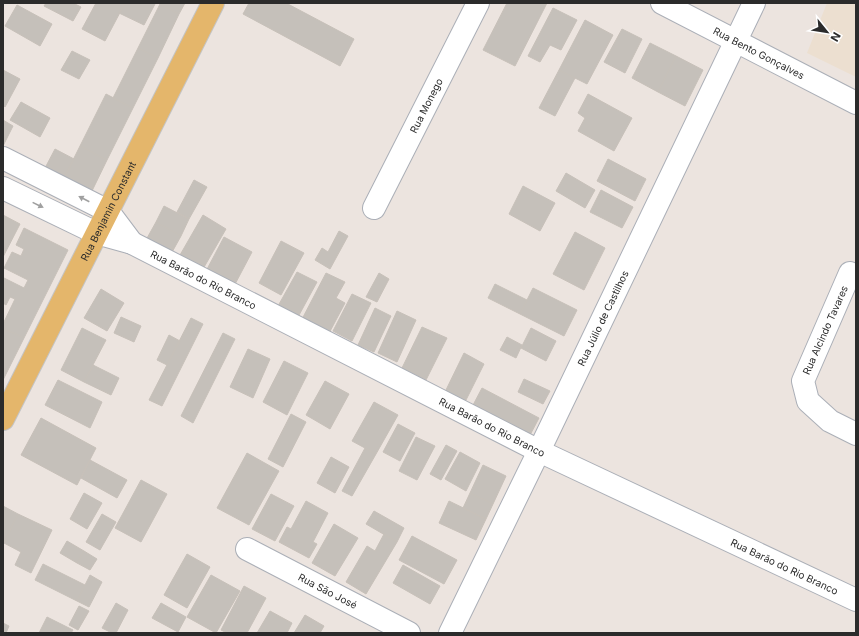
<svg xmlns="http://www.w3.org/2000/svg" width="859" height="636" viewBox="0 0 859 636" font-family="Inter,sans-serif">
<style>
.education{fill:#ecdfd0}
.building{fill:#c5c0ba;stroke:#c7c0b9}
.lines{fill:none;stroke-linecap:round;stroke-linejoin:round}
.minor-casing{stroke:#abafb7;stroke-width:24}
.major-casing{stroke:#c4c4c4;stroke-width:24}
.minor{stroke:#fff;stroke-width:22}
.major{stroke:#e4b66b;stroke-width:22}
.oneway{fill:#a0a0a0}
.labels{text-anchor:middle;stroke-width:3.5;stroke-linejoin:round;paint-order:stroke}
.street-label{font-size:10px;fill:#2b2b2b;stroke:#fff}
</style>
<rect width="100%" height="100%" fill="#ece4df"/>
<path class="education" d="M827,3H856V77L807,53Z"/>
<path class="building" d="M46,3H73L81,7L73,21L44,6Z
M96,3H125L105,41L82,29Z
M125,3H154L155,4L144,25L119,13Z
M160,3H185L179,14L160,4Z
M249,3H286L354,39L340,66L243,14Z
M507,3H547L515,66L483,50Z
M160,4L179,14L158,58L138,48Z
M17,5L52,24L40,46L5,26Z
M553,8L577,20L561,50L550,45L540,62L528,56Z
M585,20L613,35L587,84L559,70Z
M622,29L642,39L625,73L604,62Z
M650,43L676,56L658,92L632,78Z
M138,48L158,58L133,108L113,98Z
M72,51L90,60L79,79L61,70Z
M676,56L703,70L685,106L658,92Z
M3,70L20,79L5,107L3,105Z
M559,70L575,78L555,116L539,108Z
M106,94L133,108L107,160L80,146Z
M588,94L632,118L614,151L578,131L585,118L578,113Z
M21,102L50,118L40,137L10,120Z
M3,120L13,126L3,146Z
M80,146L107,160L91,193L63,180Z
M55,149L74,159L63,180L44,170Z
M608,159L646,179L635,201L597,181Z
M566,173L595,190L585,208L556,191Z
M194,180L207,187L189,219L177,212Z
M523,186L555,203L540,231L509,214Z
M601,190L633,207L622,228L590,212Z
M164,206L189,219L181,236L156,222Z
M3,215L20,224L3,257Z
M203,215L226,229L203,269L180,255Z
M156,222L181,236L171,254L146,240Z
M24,228L68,250L24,338L3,328V324L15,299L10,297L6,305L3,303V281L4,278L24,288L28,280L4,268L12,252L21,256L24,249L16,245Z
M339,231L348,236L330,269L315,260L322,248L328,252Z
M575,232L605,248L584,290L553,274Z
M224,237L252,252L233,288L205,273Z
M281,241L304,253L281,295L259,283Z
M297,272L317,282L298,317L278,306Z
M326,273L345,282L336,298L345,303L327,337L300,323Z
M379,273L389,279L377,302L366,297Z
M495,284L527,300L520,314L488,298Z
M533,288L577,310L564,336L520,314Z
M101,289L124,303L107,331L84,318Z
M352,294L371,303L352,341L333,331Z
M375,308L391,316L374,352L358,345Z
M397,311L416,320L397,362L378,353Z
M121,317L141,326L134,342L114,333Z
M191,318L203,324L162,406L149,400Z
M422,327L447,338L426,380L402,368Z
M3,328L24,338L3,380Z
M82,328L106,340L84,382L61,370Z
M531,328L556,341L546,361L521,348Z
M223,333L235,339L193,423L181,416Z
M169,335L180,341L167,365L157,360Z
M507,337L522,345L516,358L500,350Z
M248,349L270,359L253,398L230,387Z
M464,353L484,364L465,402L445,392Z
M284,361L308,373L287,415L263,402Z
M93,365L119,378L111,395L84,382Z
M524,379L550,391L543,404L518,392Z
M58,380L102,402L90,428L45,405Z
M325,381L349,394L330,429L306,415Z
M482,388L539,418L529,437L472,407Z
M374,402L398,415L376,454L352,441Z
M291,414L306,422L283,467L268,459Z
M41,418L96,448L77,485L21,455Z
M398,424L415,433L400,461L383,452Z
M416,437L435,446L417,480L399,471Z
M446,445L457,451L441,480L430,474Z
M365,448L376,454L352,496L342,491Z
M460,452L480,463L466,491L445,479Z
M247,453L279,471L249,525L217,508Z
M331,457L349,467L335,493L317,483Z
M90,460L127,480L117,498L81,478Z
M483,465L506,476L493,504L470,493Z
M141,480L167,494L141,542L115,528Z
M84,493L102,503L87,529L70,519Z
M470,493L493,504L486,519L463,508Z
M271,494L294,506L275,541L252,529Z
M306,501L328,513L313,542L317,544L309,558L279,542L287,527L291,529Z
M449,501L486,519L476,540L439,523Z
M3,506L18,514L3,545Z
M374,511L404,528L397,542L366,524Z
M18,514L52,530L31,573L15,565L21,552L4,543Z
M102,514L116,522L100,550L86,542Z
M334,524L358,538L335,576L312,563Z
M384,534L397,542L366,594L346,582L367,546L375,551Z
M412,536L457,560L444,584L399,560Z
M67,541L84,551L77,563L60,553Z
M84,551L97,559L90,570L77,563Z
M187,554L210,567L187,608L164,595Z
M43,564L85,585L77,601L35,580Z
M403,565L440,586L430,604L393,583Z
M90,575L102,582L89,607L77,601Z
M211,575L240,591L216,633L187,617Z
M244,586L266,598L247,633H227L221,630Z
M116,603L128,610L116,633H112L102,628Z
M161,603L186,617L178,632L152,618Z
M79,606L89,611L78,630L69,625Z
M270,611L292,623L287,633H257Z
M305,615L324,626L320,633H294Z
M47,617L73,630L71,633H39Z
M3,623L9,626L6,633H3Z"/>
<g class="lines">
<defs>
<g id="minor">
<path id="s1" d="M662,3L856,103"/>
<path d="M3,158L108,211L132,243"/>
<path id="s2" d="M3,188L96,233L132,243L539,451L856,600"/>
<path id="s3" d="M374,208L478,3"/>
<path d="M850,273L803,381L808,401L830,421L856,434"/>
<path id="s4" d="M247,549L409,633"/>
<path id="s5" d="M450,633L539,451L754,3"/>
</g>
<g id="major">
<path id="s6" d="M3,419L213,3"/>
</g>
</defs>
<use href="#minor" class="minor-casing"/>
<use href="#major" class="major-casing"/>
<use href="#minor" class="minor"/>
<use href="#major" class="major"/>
</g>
<defs><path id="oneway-solid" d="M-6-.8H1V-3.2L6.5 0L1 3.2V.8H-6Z"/></defs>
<g class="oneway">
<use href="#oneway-solid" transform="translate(84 199) rotate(-153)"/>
<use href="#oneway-solid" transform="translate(38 205) rotate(26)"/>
</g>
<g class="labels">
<g class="street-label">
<text dy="4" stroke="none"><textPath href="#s1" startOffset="109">Rua Bento Gonçalves</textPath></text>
<text dy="4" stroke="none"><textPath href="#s3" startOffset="115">Rua Monego</textPath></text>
<text dy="4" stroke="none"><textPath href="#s6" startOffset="233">Rua Benjamin Constant</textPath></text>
<text dy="4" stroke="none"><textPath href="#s2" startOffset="221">Rua Barão do Rio Branco</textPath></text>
<text dy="4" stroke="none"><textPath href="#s5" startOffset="350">Rua Júlio de Castilhos</textPath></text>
<text transform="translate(825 330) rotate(-66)" y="4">Rua Alcindo Tavares</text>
<text dy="4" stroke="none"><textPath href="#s2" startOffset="545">Rua Barão do Rio Branco</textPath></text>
<text dy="4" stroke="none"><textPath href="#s2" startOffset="869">Rua Barão do Rio Branco</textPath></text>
<text dy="4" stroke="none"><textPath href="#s4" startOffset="91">Rua São José</textPath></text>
</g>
</g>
<rect width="859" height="636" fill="none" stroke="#2b2b2b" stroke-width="8"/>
<g transform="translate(827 32) rotate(120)" stroke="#ffffff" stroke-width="3" paint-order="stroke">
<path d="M0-3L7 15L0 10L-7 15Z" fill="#2b2b2b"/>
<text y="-6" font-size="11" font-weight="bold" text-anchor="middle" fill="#2b2b2b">N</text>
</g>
</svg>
